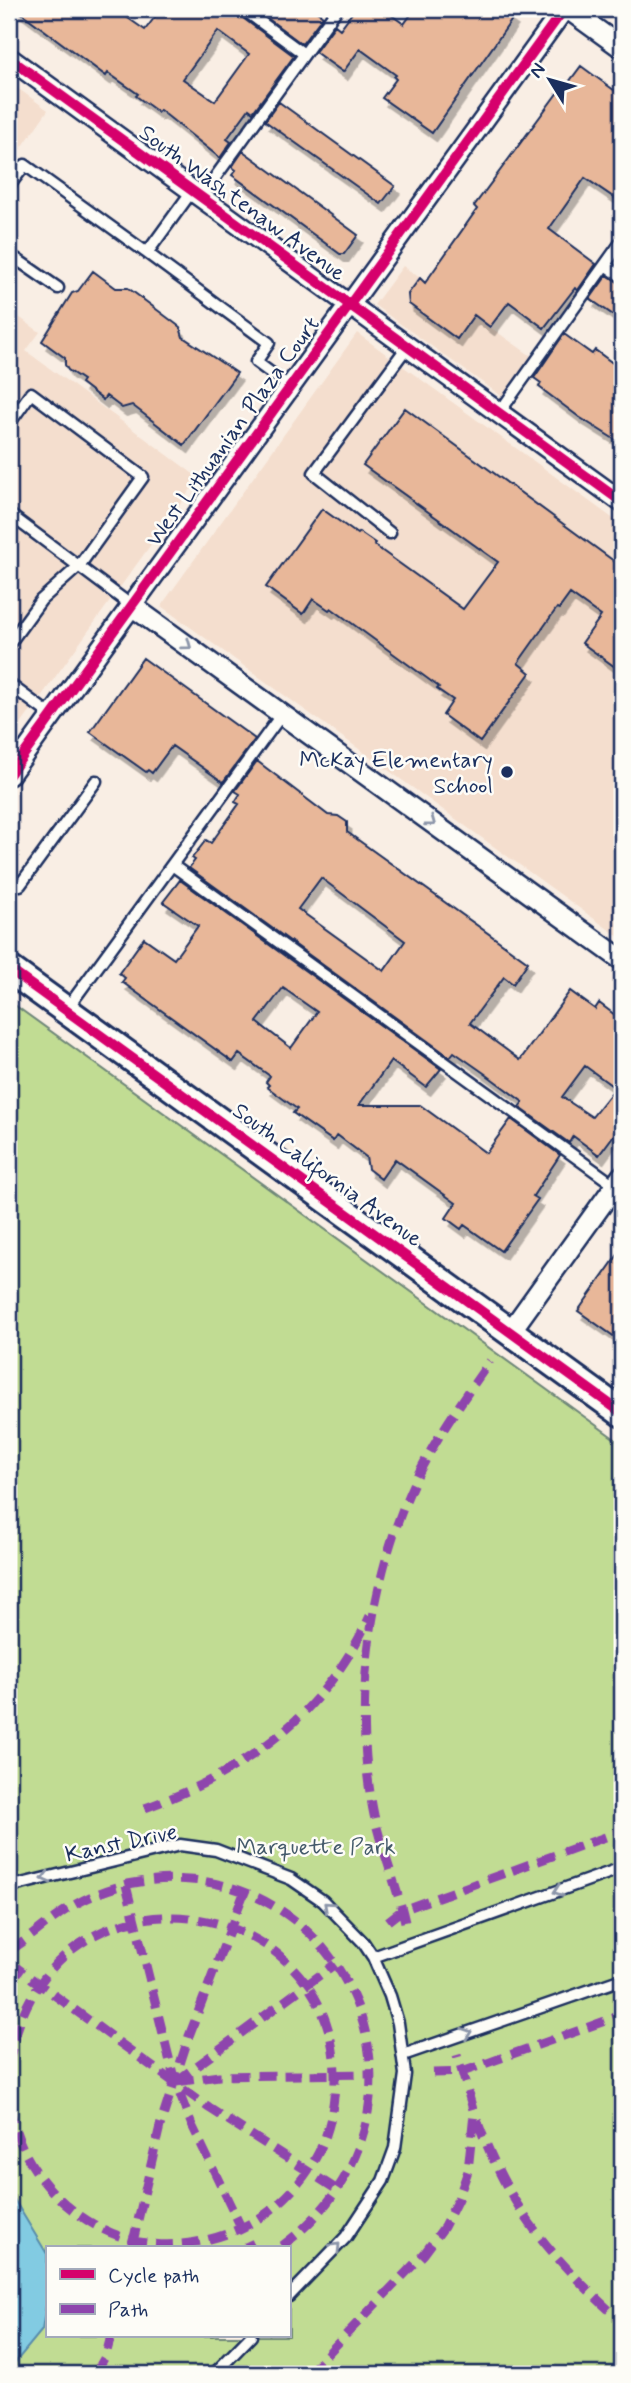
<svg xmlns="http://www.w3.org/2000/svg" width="631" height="2383" viewBox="0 0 631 2383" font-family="Mynerve,sans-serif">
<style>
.built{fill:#f4dece}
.green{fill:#c1dc93;stroke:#6e8678;stroke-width:2;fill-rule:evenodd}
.water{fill:#82cbe2;stroke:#598dad;stroke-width:2}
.building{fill:#e8b799;stroke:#1b2f5e;stroke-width:2;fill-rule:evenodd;filter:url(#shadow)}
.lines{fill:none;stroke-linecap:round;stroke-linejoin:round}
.lane-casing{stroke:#1b2f5e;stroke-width:15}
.street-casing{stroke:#1b2f5e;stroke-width:24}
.secondary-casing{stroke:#1b2f5e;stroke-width:32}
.lane{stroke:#fdfcf7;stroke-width:10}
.street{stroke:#fdfcf7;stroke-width:19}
.secondary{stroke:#fdfcf7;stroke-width:26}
.quiet{stroke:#8e44ad;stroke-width:9;stroke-dasharray:18 9;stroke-linecap:butt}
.cycleway-casing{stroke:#fdfcf7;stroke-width:15}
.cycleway{stroke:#d6006c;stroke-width:10}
.oneway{stroke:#8c96aa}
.poi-dot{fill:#1b2f5e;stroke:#fdfcf7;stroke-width:2.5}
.labels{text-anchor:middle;stroke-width:5;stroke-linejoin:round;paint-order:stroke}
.street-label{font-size:23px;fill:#1b2f5e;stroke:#fdfcf7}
.poi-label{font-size:23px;fill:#1b2f5e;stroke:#fdfcf7;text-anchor:end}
.park-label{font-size:23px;fill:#445a6b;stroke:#fdfcf7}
</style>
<defs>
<filter id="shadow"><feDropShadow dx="4.5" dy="8" stdDeviation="0" flood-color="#0004"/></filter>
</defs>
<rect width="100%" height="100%" fill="#f9eee4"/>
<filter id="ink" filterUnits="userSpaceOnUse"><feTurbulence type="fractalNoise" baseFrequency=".0143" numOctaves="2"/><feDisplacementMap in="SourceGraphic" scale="14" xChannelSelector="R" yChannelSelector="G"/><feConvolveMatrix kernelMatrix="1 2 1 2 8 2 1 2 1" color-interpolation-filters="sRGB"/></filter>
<g filter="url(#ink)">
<path class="built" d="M9,82L48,110L9,166Z
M403,266L537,360L507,400L374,305Z
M9,310L40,332L26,351L199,478L9,741Z
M357,333L622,525V939L161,606Z"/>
<path class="green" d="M9,1001L622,1444V2374H9ZM47,2248H289V2336H47Z"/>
<path class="water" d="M9,2191L47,2254V2299L42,2330L9,2370Z"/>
<path class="building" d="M16,9H115L145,30L161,9H236L239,15L294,56L253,112L249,109L227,139L231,142L220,158L160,110L158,112L136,96L138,94L108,73L106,76ZM218,31L249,54L215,101L183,79Z
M255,9H313L323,16L302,44Z
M355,9H383L404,24L415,9H500L513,18L432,133L382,98L396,79L394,77L396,75L360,49L343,72L315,52L335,25L340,29Z
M581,66L622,96V203L585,178L549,229L596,264L578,290L575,288L544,328L509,302L490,327L474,315L457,339L409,304L408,294L420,278L425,283L477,209L474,206L561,88L563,90Z
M279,102L395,186L381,204L265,121Z
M243,151L358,235L344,254H340L232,175L236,170L232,167Z
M93,271L116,288H128L180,327L183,337L237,373L184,445L132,405L122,408L106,396L103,400L81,383L83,380L68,370L65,365V358L42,341L72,293L78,291Z
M607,275L622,284V321L590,299Z
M564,334L592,354L595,350L622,370V444L579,417L539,387L541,383L534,378Z
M405,408L622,567V672L582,643L601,616L570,594L559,609L557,608L518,663L530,673L480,742L443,715L453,700L437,689L439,687L331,608L329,610L313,599L303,614L266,587L322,509L357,534L359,532L375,543L374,545L463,609L498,562L363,465Z
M143,658L255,739L223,782L172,746L152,773L148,770L146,772L90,732Z
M257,761L328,815L338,816L347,822V832L528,962L513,984L504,977L470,1023L520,1060L570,991L595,1009L599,1003L619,1018L615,1024L622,1029V1124L599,1155L573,1136L569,1143L519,1107L523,1102L484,1073L454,1052L450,1057L189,868L195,860L192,858L206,840L211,843L239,804L235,802L240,794L235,791ZM321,878L405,941L384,971L298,909ZM585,1066L615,1088L592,1117L562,1097Z
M180,880L441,1069L426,1087L391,1061L359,1105H420L486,1153L511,1119L560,1155L533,1196L538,1199L501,1251L464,1225L461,1229L446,1218L456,1203L395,1159L381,1179L368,1169L366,1157L337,1135L333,1141L293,1113L297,1109L267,1087L269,1085L266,1082L270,1076L239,1054L233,1062L122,982L125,978L119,973L144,938L174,959L198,926L163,902ZM283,988L317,1012L291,1048L257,1022Z
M622,1249V1342L578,1311Z"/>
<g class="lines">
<defs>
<path id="lane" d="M243,9L304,54
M9,186L25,165L147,253L192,191
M201,197L337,9
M147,253L269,343L256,362L290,387
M9,254L58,288
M605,265L622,277
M499,413L622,241
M9,424L31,393L143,477L79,566L41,600L9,644
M9,514L132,606
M390,533L314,473L407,347
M9,684L52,716
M172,865L617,1187
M9,877L20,885L96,781
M66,1010L282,714
M9,1887L180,1845L216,1850L291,1879L323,1901L363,1942L373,1957L390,1996L398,2023L405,2074L395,2148L383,2181L346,2237L289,2296
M373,1957L622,1868
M403,2055L622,1979
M214,2374L251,2336"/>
<path id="street" d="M568,9L622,48
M9,58L622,502
M132,606L622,960
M9,775L564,9
M510,1332L622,1176"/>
<path id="secondary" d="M9,969L622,1413"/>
</defs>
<use href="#lane" class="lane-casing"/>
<use href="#street" class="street-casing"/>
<use href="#secondary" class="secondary-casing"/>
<use href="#lane" class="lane"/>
<use href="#street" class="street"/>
<use href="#secondary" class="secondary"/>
<path class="quiet" d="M145,1808C246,1772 324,1715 370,1616
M126,1885L175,2082L191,2123L251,2248
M388,1921L402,1910L622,1831
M405,1922C397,1886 382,1851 374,1815C354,1717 366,1605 402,1511C422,1457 457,1408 490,1361
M9,1951C26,1941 40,1928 56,1917C77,1901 103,1890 128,1884C347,1840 464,2117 279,2248
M9,1962L209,2108L339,2191
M9,2066C43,1833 375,1891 331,2117C321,2165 285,2208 241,2228C209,2243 167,2250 132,2240C67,2223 11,2161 9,2092
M433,2073L462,2072L622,2015
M175,2082L335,1964
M176,2082L219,2076L371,2074
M477,2120C511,2212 551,2257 622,2322
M132,2246L160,2126L189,2036L244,1893
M95,2374L106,2355L111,2336
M308,2374L424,2254L444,2227L458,2199L468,2171L474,2113L457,2055"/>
<defs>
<path id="cycleway" d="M9,58L622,502
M9,775L564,9
M9,969L622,1413"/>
</defs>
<use href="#cycleway" class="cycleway-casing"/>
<use href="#cycleway" class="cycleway"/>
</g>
<defs><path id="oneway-chevron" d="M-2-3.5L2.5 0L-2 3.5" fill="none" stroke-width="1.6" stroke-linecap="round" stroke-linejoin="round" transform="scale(1.75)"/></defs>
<g class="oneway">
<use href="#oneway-chevron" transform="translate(187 645) rotate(36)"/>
<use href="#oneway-chevron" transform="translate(431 822) rotate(36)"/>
<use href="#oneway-chevron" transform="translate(46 1878) rotate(166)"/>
<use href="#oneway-chevron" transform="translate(558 1891) rotate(160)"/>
<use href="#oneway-chevron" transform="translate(328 1906) rotate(-138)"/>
<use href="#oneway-chevron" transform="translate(467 2033) rotate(-19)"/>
<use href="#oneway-chevron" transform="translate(336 2247) rotate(-46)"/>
</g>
</g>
<circle class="poi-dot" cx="507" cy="772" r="7"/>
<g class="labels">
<g class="street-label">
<text transform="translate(243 202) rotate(36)" y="8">South Washtenaw Avenue</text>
<text transform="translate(232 431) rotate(-54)" y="8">West Lithuanian Plaza Court</text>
<text transform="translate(328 1174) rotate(36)" y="8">South California Avenue</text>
<text transform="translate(121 1842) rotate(-12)" y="8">Kanst Drive</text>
</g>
<g class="poi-label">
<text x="493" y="767">McKay Elementary<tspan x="493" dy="26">School</tspan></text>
</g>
<g class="park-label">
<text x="316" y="1854">Marquette Park</text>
</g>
</g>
<rect width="631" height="2383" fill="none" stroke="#fdfcf7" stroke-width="35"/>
<rect x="18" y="18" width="596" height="2348" fill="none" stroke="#1b2f5e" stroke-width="2.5" filter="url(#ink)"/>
<rect x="46" y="2246" width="245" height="91" fill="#fdfcf7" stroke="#a3aaba" stroke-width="2"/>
<rect x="60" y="2269" width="35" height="10" fill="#d6006c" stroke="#a3aaba" stroke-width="2"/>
<text x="108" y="2282" font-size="21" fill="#1b2f5e">Cycle path</text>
<rect x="60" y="2304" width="35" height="10" fill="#8e44ad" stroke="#a3aaba" stroke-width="2"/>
<text x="108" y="2316" font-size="21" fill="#1b2f5e">Path</text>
<g transform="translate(550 80) rotate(307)" stroke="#fdfcf7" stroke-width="5" paint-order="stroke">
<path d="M0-5L12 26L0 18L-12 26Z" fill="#1b2f5e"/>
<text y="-10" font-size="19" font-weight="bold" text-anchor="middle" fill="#1b2f5e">N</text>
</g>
</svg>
